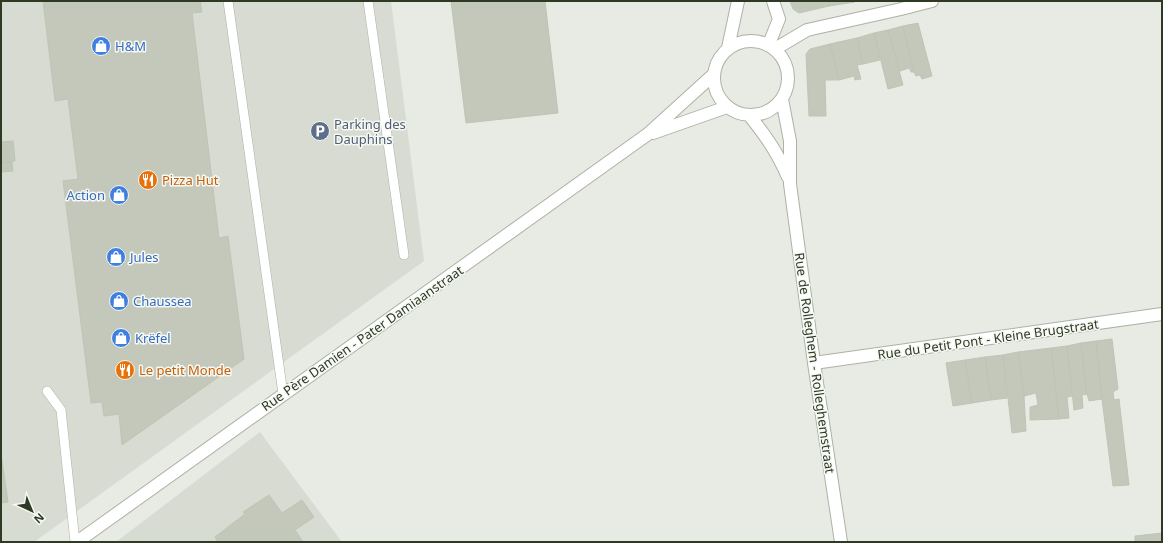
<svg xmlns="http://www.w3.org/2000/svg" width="1163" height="543" viewBox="0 0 1163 543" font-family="'Noto Sans',sans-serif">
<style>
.built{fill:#d7dbd1}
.building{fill:#c3c8bb;stroke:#bec4b6}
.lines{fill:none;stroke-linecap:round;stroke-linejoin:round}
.lane-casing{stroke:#acb2a6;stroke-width:10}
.street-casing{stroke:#acb2a6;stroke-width:14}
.lane{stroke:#fff;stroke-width:9}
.street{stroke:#fff;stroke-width:12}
.labels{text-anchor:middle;stroke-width:3;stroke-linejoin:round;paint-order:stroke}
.shop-label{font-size:13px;fill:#366cbe;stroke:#f6f8f3;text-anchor:start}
.service-label{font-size:13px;fill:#4e5e75;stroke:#f6f8f3;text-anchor:start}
.food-label{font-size:13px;fill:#c56008;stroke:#f6f8f3;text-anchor:start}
.street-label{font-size:13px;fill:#2e3a24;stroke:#f6f8f3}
</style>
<rect width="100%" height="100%" fill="#e8ebe3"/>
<path class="built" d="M1,1H391L424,261L34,542H1Z
M260,432L342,542H116Z"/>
<path class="building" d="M43,1H200L202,12L192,13L219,238L228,236L244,359L122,445L119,414L104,416L102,402L91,403L63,181L78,179L68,99L55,101Z
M451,1H545L558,113L466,123Z
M790,1H828L829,6L799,13L793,9Z
M828,1H855V2L829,6Z
M918,23L932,76L922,79L920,75L916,76L914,72L903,26Z
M903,26L914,72H911L909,68L900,71L888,30Z
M888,30L903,85L888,89L874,33Z
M874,33L880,60L863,64L857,38Z
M857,38L863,64L857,65L861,79L855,80L854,76L839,80L830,44Z
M830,44L839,80H825L826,116H809L806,54L810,49Z
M13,141L15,161L1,163V142Z
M12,162L13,171L1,172V163Z
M1112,339L1118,389L1113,392L1114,400L1119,399L1129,485L1113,486L1102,399L1096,341Z
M1096,341L1102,399L1089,401L1087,394L1081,343Z
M1081,343L1087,394L1082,395L1083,408L1074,410L1067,346Z
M1067,346L1072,396L1067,397L1069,418L1059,419L1051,348Z
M1051,348L1059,419L1030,420V407L1038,405L1036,393L1024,396L1018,352Z
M1018,352L1024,396L1026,431L1012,433L1003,355Z
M1003,355L1007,398L991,400L985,357Z
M985,357L991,400L972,403L965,360Z
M965,360L972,403L953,406L946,363Z
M1,454L8,502L1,503Z
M269,495L282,513L302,500L314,517L295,530L303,542H218L215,537L245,514L243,512Z
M1162,533V542H1135V536Z"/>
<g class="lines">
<defs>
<path id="lane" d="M228,1L283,394
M368,1L404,255
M47,391L61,410L75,542"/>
<path id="street" d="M714 78a37 37 0 1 1 74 0a37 37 0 1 1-74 0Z
M769,44L779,19L773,1
M728,48L738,1
M775,49L807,30L901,9L932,1
M782,99L790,141V184L814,363L841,542
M749,115C766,136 777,152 788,177
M653,133L727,107
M814,363L1162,314
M77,542L648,134L713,75"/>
</defs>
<use href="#lane" class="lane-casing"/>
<use href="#street" class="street-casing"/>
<use href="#lane" class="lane"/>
<use href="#street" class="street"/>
</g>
<defs>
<symbol id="shop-disc" viewBox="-11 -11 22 22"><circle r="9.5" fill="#3f7fe0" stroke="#f6f8f3"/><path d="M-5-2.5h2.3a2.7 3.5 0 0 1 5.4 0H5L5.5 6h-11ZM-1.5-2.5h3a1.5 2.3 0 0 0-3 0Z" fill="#fff"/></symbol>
<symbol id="parking-disc" viewBox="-11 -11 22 22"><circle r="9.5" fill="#5c6f8a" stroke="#f6f8f3"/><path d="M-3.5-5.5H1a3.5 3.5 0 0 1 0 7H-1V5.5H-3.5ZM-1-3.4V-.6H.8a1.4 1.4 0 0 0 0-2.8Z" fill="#fff"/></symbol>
<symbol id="restaurant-disc" viewBox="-11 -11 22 22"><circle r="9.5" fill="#e8710a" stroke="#f6f8f3"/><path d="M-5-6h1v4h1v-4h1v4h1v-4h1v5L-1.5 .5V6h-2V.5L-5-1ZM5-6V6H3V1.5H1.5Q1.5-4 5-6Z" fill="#fff"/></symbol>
</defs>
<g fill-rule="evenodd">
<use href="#shop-disc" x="90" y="35" width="22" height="22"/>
<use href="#parking-disc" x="309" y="120" width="22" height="22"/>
<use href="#restaurant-disc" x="137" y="169" width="22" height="22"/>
<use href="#shop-disc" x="108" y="184" width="22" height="22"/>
<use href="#shop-disc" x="105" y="246" width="22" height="22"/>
<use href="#shop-disc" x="108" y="290" width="22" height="22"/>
<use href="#shop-disc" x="110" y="327" width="22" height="22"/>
<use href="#restaurant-disc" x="114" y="359" width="22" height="22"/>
</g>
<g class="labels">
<g class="shop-label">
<text x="115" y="51">H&amp;M</text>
<text x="105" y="200" text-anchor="end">Action</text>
<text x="130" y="262">Jules</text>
<text x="133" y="306">Chaussea</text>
<text x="135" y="343">Krëfel</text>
</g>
<g class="service-label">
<text x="334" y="129">Parking des<tspan x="334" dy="15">Dauphins</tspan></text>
</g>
<g class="food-label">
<text x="162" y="185">Pizza Hut</text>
<text x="139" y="375">Le petit Monde</text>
</g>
<g class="street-label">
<text transform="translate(362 338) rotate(-35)" y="5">Rue Père Damien - Pater Damiaanstraat</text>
<text transform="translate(988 339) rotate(-8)" y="5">Rue du Petit Pont - Kleine Brugstraat</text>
<text transform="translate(815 363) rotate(82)" y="5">Rue de Rolleghem - Rolleghemstraat</text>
</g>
</g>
<rect width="1163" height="543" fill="none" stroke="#2e3a24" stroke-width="4"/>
<g transform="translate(32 511) rotate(136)" stroke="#f6f8f3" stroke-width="3" paint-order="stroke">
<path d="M0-3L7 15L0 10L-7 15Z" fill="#2e3a24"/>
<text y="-6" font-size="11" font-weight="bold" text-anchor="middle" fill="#2e3a24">N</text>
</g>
</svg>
